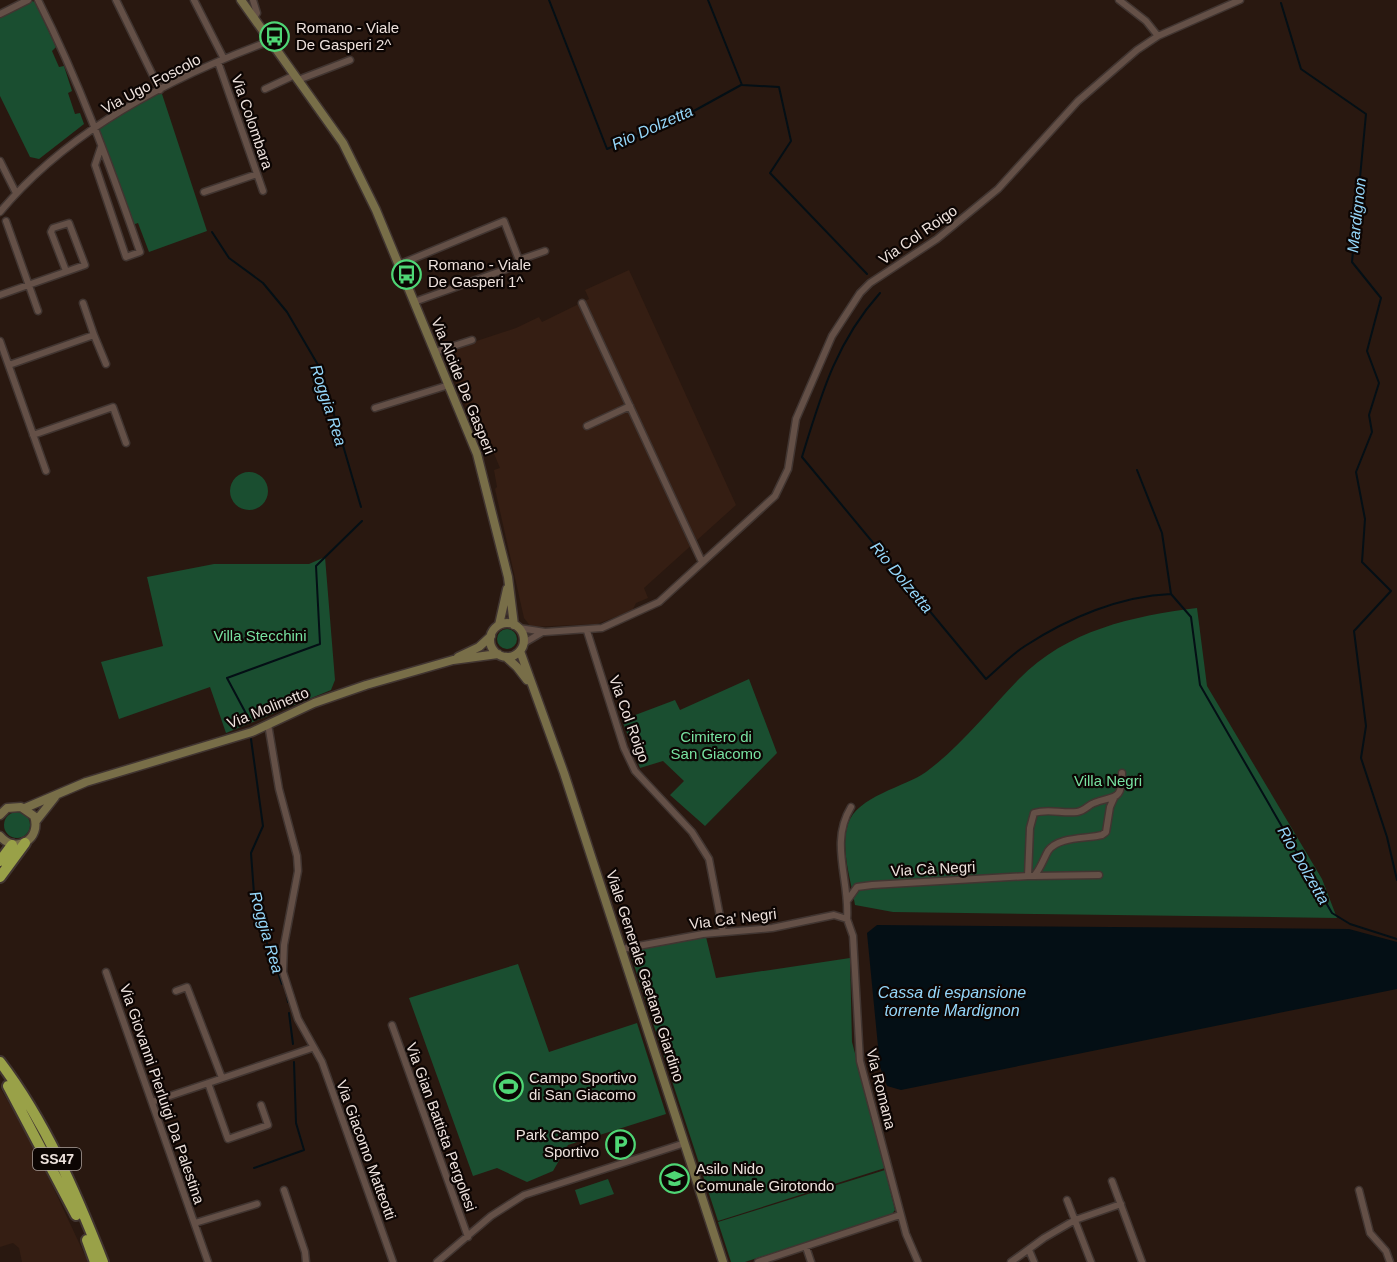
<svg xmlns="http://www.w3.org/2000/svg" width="1397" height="1262" viewBox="0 0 1397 1262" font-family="Arial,sans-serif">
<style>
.built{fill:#351e13}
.green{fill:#1a4e30}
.water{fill:#040f15}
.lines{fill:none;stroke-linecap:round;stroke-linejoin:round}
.stream{stroke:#040f15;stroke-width:2}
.minor-casing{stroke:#413531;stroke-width:9}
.secondary-casing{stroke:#413531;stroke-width:11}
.trunk-casing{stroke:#413531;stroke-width:14}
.minor{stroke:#645047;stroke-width:6}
.secondary{stroke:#786e48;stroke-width:8}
.trunk{stroke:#99a148;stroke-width:10}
.labels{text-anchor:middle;stroke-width:4.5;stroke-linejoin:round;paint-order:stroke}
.shield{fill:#0c0503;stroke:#aaa09c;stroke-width:1.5}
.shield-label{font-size:14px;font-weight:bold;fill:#eee2dd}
.poi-label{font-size:15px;fill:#eee2dd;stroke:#0c0503;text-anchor:start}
.street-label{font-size:15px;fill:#eee2dd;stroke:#0c0503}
.park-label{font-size:15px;fill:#78e2a1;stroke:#0c0503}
.water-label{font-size:16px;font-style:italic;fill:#95d6f9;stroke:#0c0503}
</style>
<rect width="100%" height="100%" fill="#291810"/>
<path class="built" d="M629,270L736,505L644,588L648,598L636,603L632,611L597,624L531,627L524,618L495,489L497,487L494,470L500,468L492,449H484L443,352L516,328L539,317L542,322L589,299L585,290Z
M0,1088L32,1142L88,1262H22L19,1248L13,1243L0,1247Z"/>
<path class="green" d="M29,0L35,2L56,47L52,51L59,67L64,66L72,91L68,93L75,114L80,113L84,124L39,159L30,157L0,96V14Z
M161,91L207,231L149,252L138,223L132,225L99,130L116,115Z
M230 491a19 19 0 1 1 38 0a19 19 0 1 1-38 0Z
M325,557L335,680L331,690L226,733L210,687L119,719L101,662L163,646L147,577L214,564H309Z
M1197,608L1207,686L1322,879L1337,918L893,912L855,905C851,880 840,849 848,824C857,796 905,787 926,772C961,746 989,710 1019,679C1067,630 1133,616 1197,608Z
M497 639a10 10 0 1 1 20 0a10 10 0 1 1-20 0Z
M749,679L777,753L705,826L670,795L684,781L663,761L640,768L622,720L675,700L680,710Z
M4 825a13 13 0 1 1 26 0a13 13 0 1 1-26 0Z
M706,937L716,978L850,958L852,1042L885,1168L718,1221L631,956L633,951L639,949Z
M518,964L549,1052L637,1023L666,1114L568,1145L553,1171L527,1182L497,1168L473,1176L409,998Z
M885,1170L895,1210L892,1214L745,1262H731L718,1222Z
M608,1179L614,1194L580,1205L575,1190Z"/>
<path class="water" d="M877,925L1349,929L1397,942V989L901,1090L887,1086L880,1067L867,933Z"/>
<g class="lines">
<path class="stream" d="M549,0L607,149L692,112L741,85
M708,0L742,85L779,87L791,141L770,173L867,274
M1281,3L1301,69L1366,114L1352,262L1381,298L1367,351L1379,383L1369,415L1372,432L1356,472L1365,519L1362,562L1391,591L1354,631L1366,726L1361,758L1387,837L1397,880
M212,232L229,258L263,283L287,312L321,370L361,507
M880,293C836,342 821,395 802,457L986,679C999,668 1011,655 1025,646C1068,618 1120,596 1171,594L1191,617L1200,685L1332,913L1350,924L1397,939
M1137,470L1162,533L1171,594
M250,721L227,678L320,644L316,566L362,521
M251,739L263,826L251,853L254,894L264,935L282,984
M286,991L288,1002
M289,1013L293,1044
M254,1168L304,1150L296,1123L294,1062"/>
<defs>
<path id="minor" d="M38,0C79,81 110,166 140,252L126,257L95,165L101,147
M116,0L160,90
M194,0L224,59
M253,0L257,13L254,18
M1119,0L1146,21L1158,36
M0,14L28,0
M218,62L263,191
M298,80L350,60
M265,89L295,75
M0,161L16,193
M204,192L257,174
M0,212C68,130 171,77 270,41
M6,221L38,311
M519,260L545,251
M398,265L504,221L519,260L518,265L414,302
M0,295L85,265L69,223L53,228L51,232L66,271
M83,303L94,335
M582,303L702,562
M0,341L46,471
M435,352L472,340
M9,365L94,335L106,364
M375,408L449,385
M587,426L630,406
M33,435L113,407L126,443
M519,628L545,632L602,628L659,602L775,496L788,469L796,419L832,336L860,293L870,283L937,239L998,189L1078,101L1137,50L1158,36L1240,0
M587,631L624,748L635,771L692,832L709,859L723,932
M524,643L541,633
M268,724L279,789L297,856L298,871L284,945L283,972L298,1019L322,1062L393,1262
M1028,876H1034C1041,868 1043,860 1048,851C1058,836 1087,839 1102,835L1106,832L1110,807L1114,798
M1034,876L1099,875
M847,901L857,887L872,885L1028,876L1030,828L1034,813C1049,808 1062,814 1077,812C1085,811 1088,805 1094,803C1115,795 1122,802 1122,773
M847,919L853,936L860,1061L906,1234L918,1262
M847,919C850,880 829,843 851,807
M622,949L703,934L772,928L834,915L847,919
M106,972L208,1262
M176,991L187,987L222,1078
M392,1025L468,1237
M208,1083L228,1139L268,1125L261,1105
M152,1102L312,1048
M1112,1181L1142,1262
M284,1190L305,1252L306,1262
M1359,1190L1370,1233L1386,1251L1390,1262
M1067,1200L1091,1262
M195,1223L257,1204
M806,1247L811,1262
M1029,1250L1034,1262
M437,1262L491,1216L524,1195L685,1143
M758,1262L900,1215
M1011,1262L1044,1238L1075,1220L1121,1204"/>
<path id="secondary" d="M241,0L343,143L376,210L477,454L508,577L514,625
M490 640a17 17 0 1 1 34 0a17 17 0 1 1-34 0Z
M499,625L507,589
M520,651L564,773L723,1262
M458,657L479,647L491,636
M506,657L517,667L527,680
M25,808L86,782L252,732L314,703L366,685L453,660L498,654
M0,815L7,808L21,807L34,816C42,839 16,855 0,836
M36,821L55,797"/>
<path id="trunk" d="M0,861L12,845
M0,877L25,843
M0,1062C45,1121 76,1193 103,1262
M8,1086L76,1215
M87,1240L95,1262"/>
</defs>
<use href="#minor" class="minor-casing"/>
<use href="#secondary" class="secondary-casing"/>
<use href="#trunk" class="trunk-casing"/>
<use href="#minor" class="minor"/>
<use href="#secondary" class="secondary"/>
<use href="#trunk" class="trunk"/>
</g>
<defs>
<symbol id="bus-ring" viewBox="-11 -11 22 22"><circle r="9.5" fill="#0c0503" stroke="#4fd675" stroke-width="1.5"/><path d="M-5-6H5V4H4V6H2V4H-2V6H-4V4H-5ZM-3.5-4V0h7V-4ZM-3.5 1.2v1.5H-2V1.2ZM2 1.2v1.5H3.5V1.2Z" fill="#4fd675"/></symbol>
<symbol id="stadium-ring" viewBox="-11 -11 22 22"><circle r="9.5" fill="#0c0503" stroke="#4fd675" stroke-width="1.5"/><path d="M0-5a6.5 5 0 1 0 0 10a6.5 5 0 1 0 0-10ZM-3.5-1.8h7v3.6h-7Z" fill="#4fd675"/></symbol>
<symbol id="parking-ring" viewBox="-11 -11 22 22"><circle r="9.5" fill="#0c0503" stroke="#4fd675" stroke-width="1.5"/><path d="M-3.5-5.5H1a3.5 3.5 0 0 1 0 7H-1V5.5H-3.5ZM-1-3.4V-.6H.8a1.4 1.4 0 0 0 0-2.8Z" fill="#4fd675"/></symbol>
<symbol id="school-ring" viewBox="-11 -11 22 22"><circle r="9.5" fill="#0c0503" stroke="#4fd675" stroke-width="1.5"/><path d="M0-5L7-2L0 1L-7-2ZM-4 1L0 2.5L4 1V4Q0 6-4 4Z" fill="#4fd675"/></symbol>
</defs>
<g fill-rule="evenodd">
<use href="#bus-ring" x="258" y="20" width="33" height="33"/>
<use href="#bus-ring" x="390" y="258" width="33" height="33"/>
<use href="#stadium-ring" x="492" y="1070" width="33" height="33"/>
<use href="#parking-ring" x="604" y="1128" width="33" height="33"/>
<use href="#school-ring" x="658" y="1162" width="33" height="33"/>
</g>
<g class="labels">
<rect class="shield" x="33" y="1148" width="48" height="22" rx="4.5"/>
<g class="shield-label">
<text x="57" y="1164">SS47</text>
</g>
<g class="poi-label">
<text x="296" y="33">Romano - Viale<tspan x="296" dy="17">De Gasperi 2^</tspan></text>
<text x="428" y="270">Romano - Viale<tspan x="428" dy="17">De Gasperi 1^</tspan></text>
<text x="529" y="1083">Campo Sportivo<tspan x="529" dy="17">di San Giacomo</tspan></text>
<text x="599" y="1140" text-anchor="end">Park Campo<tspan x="599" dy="17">Sportivo</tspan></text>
<text x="696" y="1174">Asilo Nido<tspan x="696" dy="17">Comunale Girotondo</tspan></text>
</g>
<g class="street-label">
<text transform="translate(151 84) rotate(-28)" y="5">Via Ugo Foscolo</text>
<text transform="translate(252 122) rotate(71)" y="5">Via Colombara</text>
<text transform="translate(918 235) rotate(-35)" y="5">Via Col Roigo</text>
<text transform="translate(463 386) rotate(68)" y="5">Via Alcide De Gasperi</text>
<text transform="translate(268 708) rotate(-22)" y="5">Via Molinetto</text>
<text transform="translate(629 719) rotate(70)" y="5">Via Col Roigo</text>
<text transform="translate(933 869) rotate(-3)" y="5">Via Cà Negri</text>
<text transform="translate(733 919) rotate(-7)" y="5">Via Ca' Negri</text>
<text transform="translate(645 976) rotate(72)" y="5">Viale Generale Gaetano Giardino</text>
<text transform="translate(881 1089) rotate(76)" y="5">Via Romana</text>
<text transform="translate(162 1094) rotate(71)" y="5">Via Giovanni Pierluigi Da Palestina</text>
<text transform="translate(441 1127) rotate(70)" y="5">Via Gian Battista Pergolesi</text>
<text transform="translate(366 1150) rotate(70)" y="5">Via Giacomo Matteotti</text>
</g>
<g class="park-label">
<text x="260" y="641">Villa Stecchini</text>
<text x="716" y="742">Cimitero di<tspan x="716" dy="17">San Giacomo</tspan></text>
<text x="1108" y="786">Villa Negri</text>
</g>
<g class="water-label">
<text transform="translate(652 127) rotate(-24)" y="6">Rio Dolzetta</text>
<text transform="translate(1356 215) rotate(-84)" y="6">Mardignon</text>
<text transform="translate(329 405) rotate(72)" y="6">Roggia Rea</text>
<text transform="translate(902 577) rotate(50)" y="6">Rio Dolzetta</text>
<text transform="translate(1304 865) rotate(60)" y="6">Rio Dolzetta</text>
<text transform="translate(267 932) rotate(74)" y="6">Roggia Rea</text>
<text x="952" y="998">Cassa di espansione<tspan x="952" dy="18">torrente Mardignon</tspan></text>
</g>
</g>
</svg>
